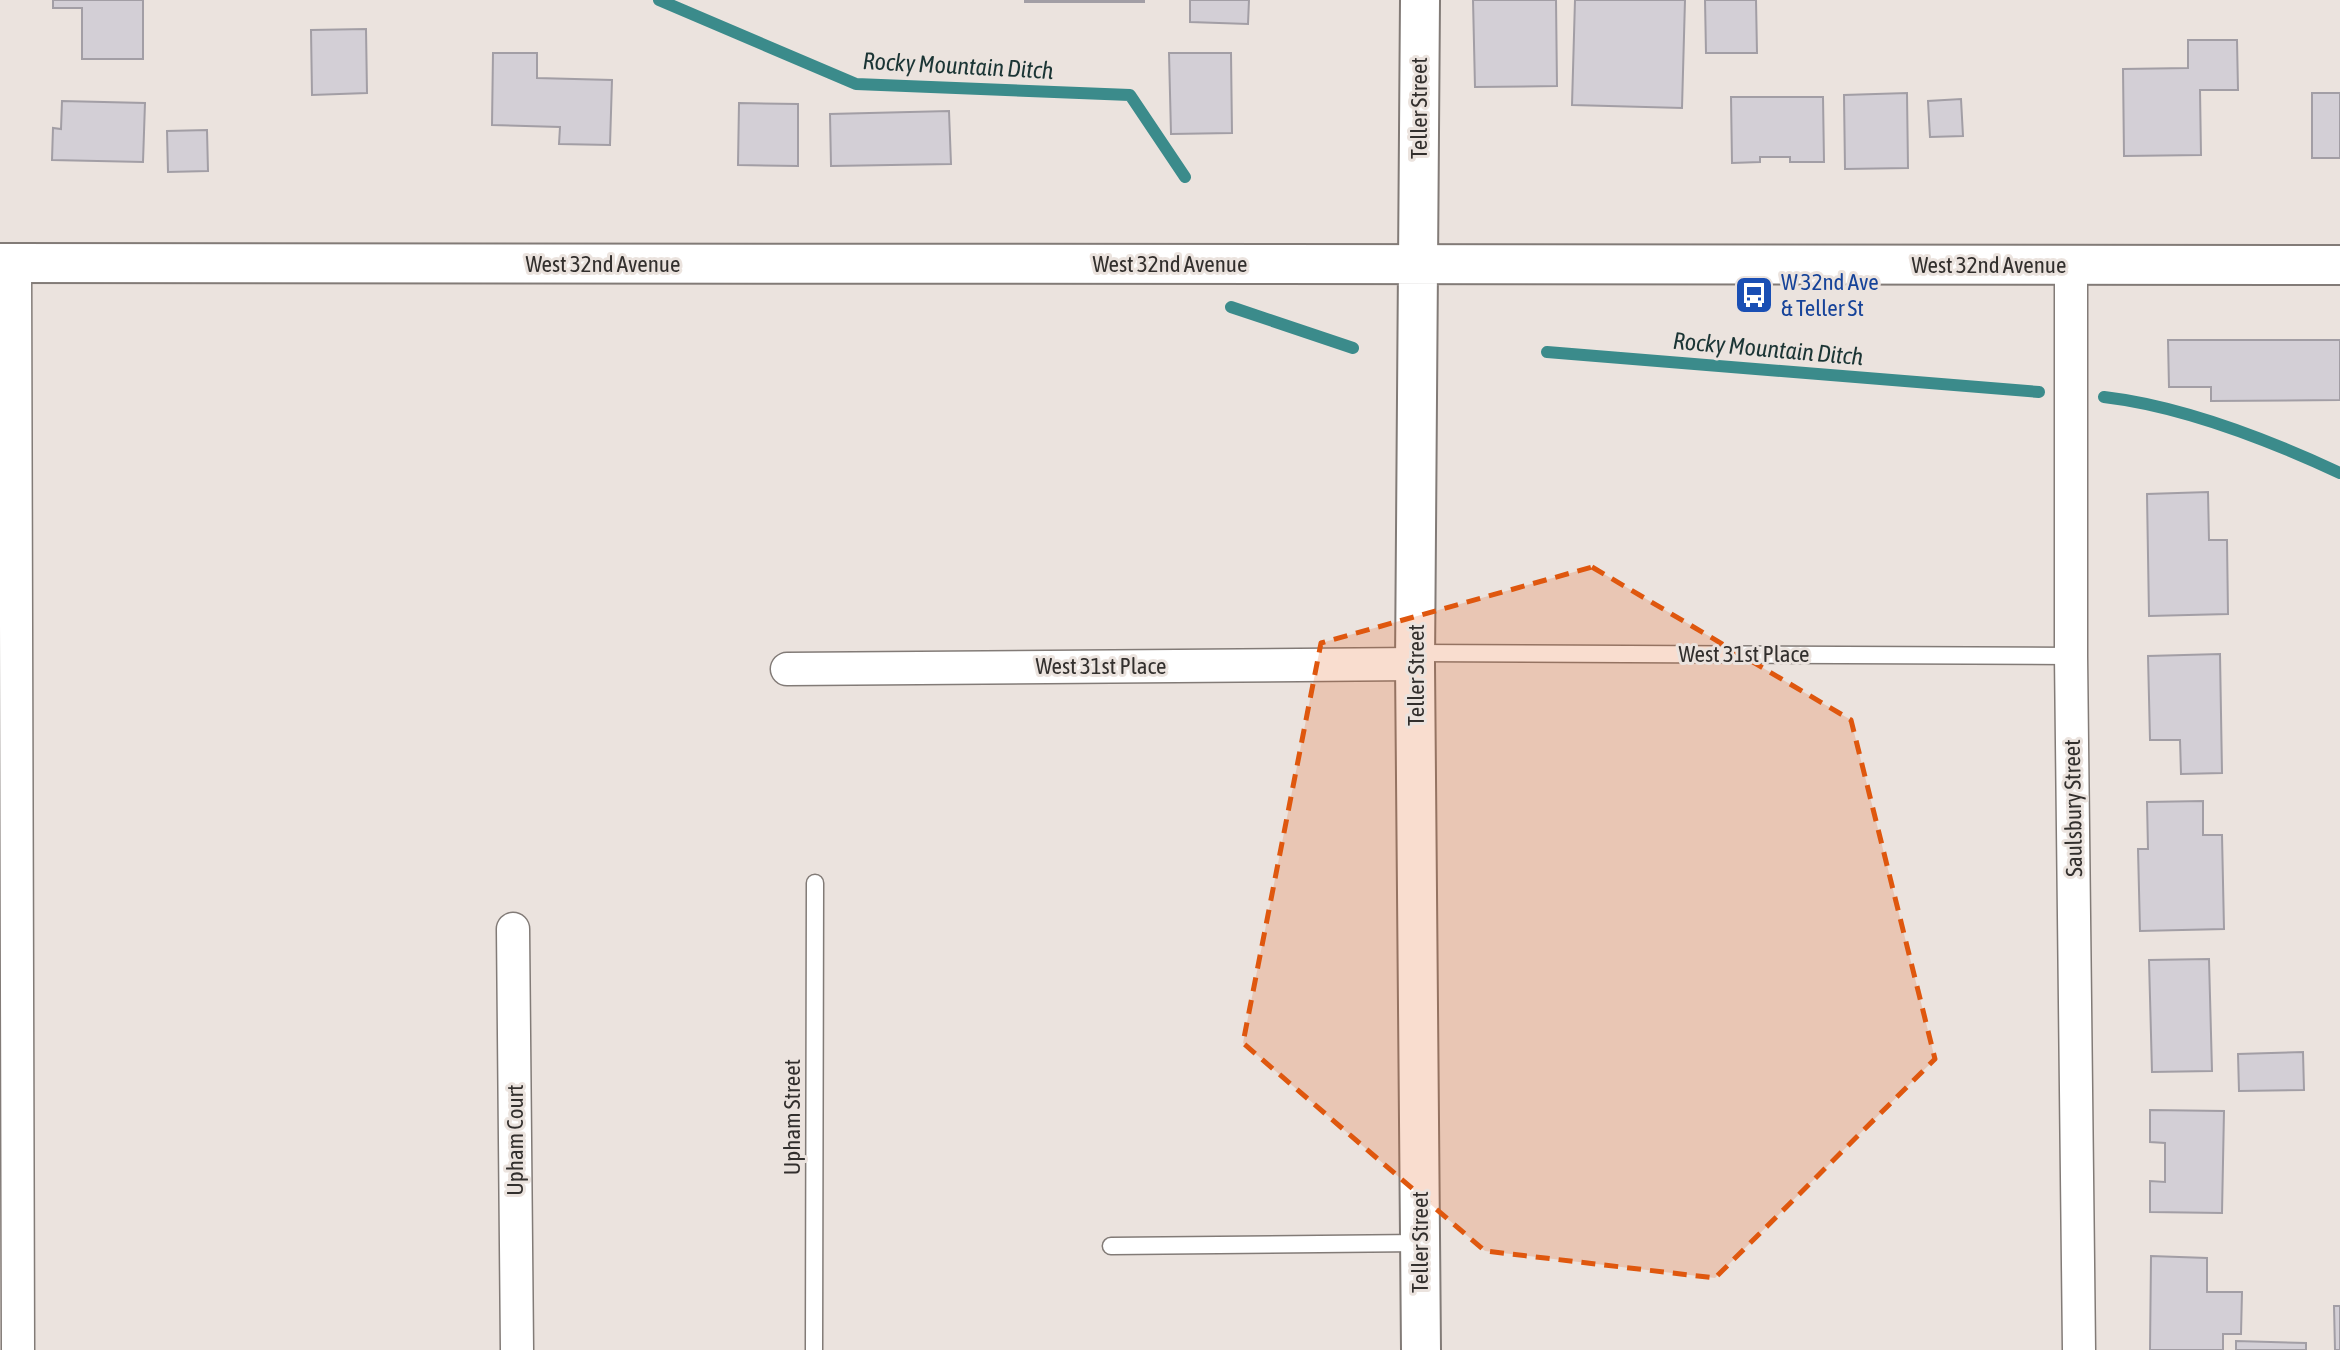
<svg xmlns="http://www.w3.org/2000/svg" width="2340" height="1350" viewBox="0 0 2340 1350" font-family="'Asap Condensed',sans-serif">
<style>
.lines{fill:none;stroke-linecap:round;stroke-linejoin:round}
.stream{stroke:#3b8b8b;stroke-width:12}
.building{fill:#d3cfd6;stroke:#a29ea5;stroke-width:2}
.lane-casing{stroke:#827b77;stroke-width:19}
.street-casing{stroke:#827b77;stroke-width:35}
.secondary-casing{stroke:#827b77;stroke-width:42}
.lane{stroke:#fff;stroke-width:16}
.street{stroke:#fff;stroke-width:32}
.secondary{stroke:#fff;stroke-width:38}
.marked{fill:#df570e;fill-opacity:0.2;stroke:#df570e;stroke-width:5;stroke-dasharray:14 9;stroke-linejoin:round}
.labels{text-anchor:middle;stroke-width:6;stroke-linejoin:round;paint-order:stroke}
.street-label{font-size:23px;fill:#322f2d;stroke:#ebe3de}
.transit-label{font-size:23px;fill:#164399;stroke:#ebe3de;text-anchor:start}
.water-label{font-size:24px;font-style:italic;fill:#1b3535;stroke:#ebe3de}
</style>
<rect width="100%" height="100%" fill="#ebe3de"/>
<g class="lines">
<path class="stream" d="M659,0L856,84L1130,95L1185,177
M1231,307L1353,348
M1547,352L2039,392
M2104,397C2181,406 2269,440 2340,473"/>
</g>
<path class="building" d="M53,0H143V59H82V8H53Z
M1025,0H1144V2H1025Z
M1190,0H1249L1248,24L1190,22Z
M1473,0H1556L1557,86L1475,87Z
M1575,0H1685L1682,108L1572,105Z
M1705,0H1756L1757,53H1706Z
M366,29L367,93L312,95L311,30Z
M2188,40H2237L2238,90H2200L2201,155L2124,156L2123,69L2188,68Z
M493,53H537V78L612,80L610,145L559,144L560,127L492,125Z
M1169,53H1231L1232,133L1171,134Z
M1907,93L1908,168L1845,169L1844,95Z
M2312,93H2340V158H2312Z
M1731,97H1823L1824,162H1790V157H1760V162L1732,163Z
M1961,99L1963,136L1930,137L1928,101Z
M62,101L145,103L143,162L52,160L53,128L61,129Z
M739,103L798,104V166L738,165Z
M949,111L951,164L831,166L830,114Z
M207,130L208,171L168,172L167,131Z
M2168,340H2340V400L2211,401V387H2169Z
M2208,492L2209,540H2227L2228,614L2149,616L2147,494Z
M2220,654L2222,773L2181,774L2180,740H2150L2148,656Z
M2203,801V835H2222L2224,929L2140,931L2138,849H2148L2147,802Z
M2209,959L2212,1071L2152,1072L2149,960Z
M2303,1052L2304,1090L2239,1091L2238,1054Z
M2150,1110L2224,1111L2222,1213L2150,1212V1181L2165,1182V1143L2150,1142Z
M2151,1256L2207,1258V1292H2242L2241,1334H2223V1350H2150Z
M2334,1306H2340V1350H2335Z
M2236,1341L2306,1343V1350H2236Z"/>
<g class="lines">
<defs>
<path id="lane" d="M1416,653L2071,656
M1111,1246L1420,1243
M814,1350L815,883"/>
<path id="street" d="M15,263L18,1350
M2071,265V656L2079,1350
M787,669L1415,664
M513,929L517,1350"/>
<path id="secondary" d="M1420,0L1415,664L1421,1350
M0,263L2340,265"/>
</defs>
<use href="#lane" class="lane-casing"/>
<use href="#street" class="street-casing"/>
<use href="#secondary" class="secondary-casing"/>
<use href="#lane" class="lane"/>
<use href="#street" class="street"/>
<use href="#secondary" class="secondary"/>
</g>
<path class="marked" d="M1592,567L1851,720L1935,1059L1715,1278L1485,1251L1243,1043L1321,643Z"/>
<defs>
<symbol id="bus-square" viewBox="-11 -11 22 22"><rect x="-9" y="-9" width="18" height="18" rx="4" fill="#1a4fb4" stroke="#ebe3de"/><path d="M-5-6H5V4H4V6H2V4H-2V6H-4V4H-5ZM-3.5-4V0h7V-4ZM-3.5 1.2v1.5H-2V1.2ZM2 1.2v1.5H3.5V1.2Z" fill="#fff"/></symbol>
</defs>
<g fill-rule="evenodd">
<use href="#bus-square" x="1732" y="273" width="44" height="44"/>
</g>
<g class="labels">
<g class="street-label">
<text transform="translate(1419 108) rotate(-90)" y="8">Teller Street</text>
<text x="603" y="272">West 32nd Avenue</text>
<text x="1170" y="272">West 32nd Avenue</text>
<text x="1989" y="273">West 32nd Avenue</text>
<text x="1744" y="662">West 31st Place</text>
<text x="1101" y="674">West 31st Place</text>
<text transform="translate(1416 675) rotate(-90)" y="8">Teller Street</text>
<text transform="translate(2073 808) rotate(-91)" y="8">Saulsbury Street</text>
<text transform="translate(792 1117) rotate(-90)" y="8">Upham Street</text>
<text transform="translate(515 1140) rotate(-90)" y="8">Upham Court</text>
<text transform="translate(1420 1242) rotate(-90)" y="8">Teller Street</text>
</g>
<g class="transit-label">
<text x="1781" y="290">W 32nd Ave<tspan x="1781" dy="26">&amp; Teller St</tspan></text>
</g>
<g class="water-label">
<text transform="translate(958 66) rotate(3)" y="8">Rocky Mountain Ditch</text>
<text transform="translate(1768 349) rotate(5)" y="8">Rocky Mountain Ditch</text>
</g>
</g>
</svg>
